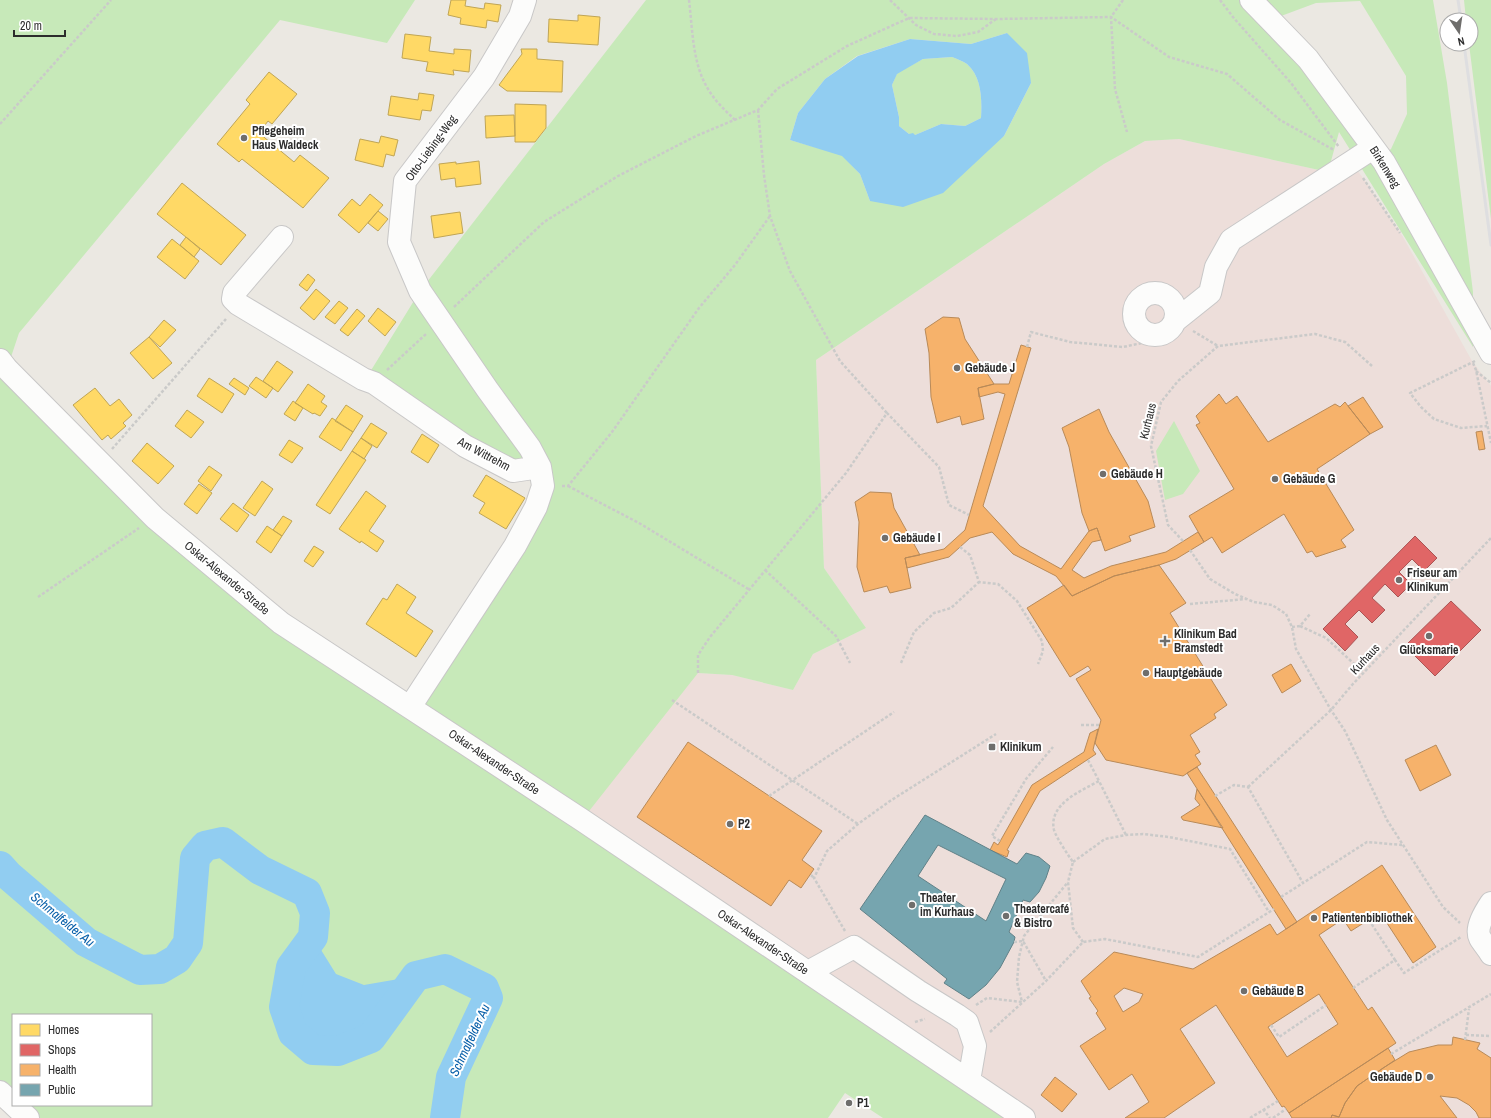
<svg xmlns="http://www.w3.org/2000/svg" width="1491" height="1118" viewBox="0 0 1491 1118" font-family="'Archivo Narrow',sans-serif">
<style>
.medical{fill:#eddeda}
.green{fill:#c7e9b9;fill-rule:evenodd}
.water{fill:#91cdf1;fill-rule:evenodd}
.homes{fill:#ffd966;stroke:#c0a555}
.shops{fill:#e06666;stroke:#a55}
.health{fill:#f6b26b;stroke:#b98a58;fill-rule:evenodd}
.public{fill:#76a5af;stroke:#608188;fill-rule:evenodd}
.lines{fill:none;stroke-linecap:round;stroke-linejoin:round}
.river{stroke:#91cdf1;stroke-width:30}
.minor-casing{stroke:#c8c7c7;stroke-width:24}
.path{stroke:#cacac9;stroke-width:2.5;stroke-dasharray:3 2;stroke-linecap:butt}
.minor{stroke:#fcfcfb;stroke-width:22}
.rail{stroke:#dedee0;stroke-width:3}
.poi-dot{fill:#6f6e6c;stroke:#fff;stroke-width:1.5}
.labels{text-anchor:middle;stroke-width:4;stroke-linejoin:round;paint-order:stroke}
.poi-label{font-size:12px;font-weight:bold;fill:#2c2c2c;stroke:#fff;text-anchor:start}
.street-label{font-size:12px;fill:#2c2c2c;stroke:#fff}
.water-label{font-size:13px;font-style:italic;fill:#045da8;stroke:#fff}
</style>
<rect width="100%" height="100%" fill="#ebe8e2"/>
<path class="medical" d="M1179,139L1328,172L1348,158L1366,182L1403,237L1472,361L1491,386V1118H1023L582,820L667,705L698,673L732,675L793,690L813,654L866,628L824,568L816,360L1104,164L1145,141Z"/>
<path class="green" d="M0,0H415L387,43L280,20L19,333L7,369L281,623L421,708L551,487L514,468L370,372L420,291L646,0H1433L1447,83L1473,292V347L1339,132L1328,172L1179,139L1145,141L1104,164L816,360L824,568L866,628L813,654L793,690L732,675L698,673L582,820L1024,1118H883L845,1093L828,1118H34L21,1105H151V1015H13V1098L0,1085ZM1360,1L1406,76L1407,114L1391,149L1380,156L1273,19L1316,3ZM1007,33L1031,83L1004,136L870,201L860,174L842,155L790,140L798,113L825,79L857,56L910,39L971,44Z
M1464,0H1491V219L1469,44H1471V20H1466Z
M952,57C957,59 963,61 967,64C982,77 982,100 981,118L965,126L941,124L915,135L909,134L899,126V117L892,85L897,73L923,59Z
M1174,421L1200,471L1183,494L1165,500L1156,451Z"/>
<path class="water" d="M1007,33L1027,53L1031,83L1004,136L943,193L903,207L870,201L860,174L842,156L790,140L798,113L825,79L858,56L910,39L971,44ZM952,57C957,59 963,61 967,64C982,77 982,100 981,118L965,126L941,124L915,135L913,133L909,134L899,126V117L892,85L897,74L923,59Z
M313,937L336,974L364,985L416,976L371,1038L338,1051L313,1050L293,1033L284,1007L291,967Z"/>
<path class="homes" d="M451,0H466L465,6L484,9L485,3L501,5L498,22L487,20L486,28L460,24L461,18L448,15Z
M578,15L600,17L598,45L548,42L549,19L578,21Z
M405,34L431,37L429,51L454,54V49L471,50L469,72L453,70L454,75L426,71L428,62L402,58Z
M521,49H537V59L563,61L562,92L507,91L499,85L522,54Z
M269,72L297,94L272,124L268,121L259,133L294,162L300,155L329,178L303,208L242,159L239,162L217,144L250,104L246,100Z
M419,93L434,95L431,111L422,110L420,120L388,115L391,96L418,100Z
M515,104L546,105V128L535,142H515Z
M514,115L515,136L486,138L485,116Z
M381,136L398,140L394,156L386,154L383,167L355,160L360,139L379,143Z
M479,161L481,184L456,187L455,178L441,180L439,164L456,162V164Z
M182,183L246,235L221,265L157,214Z
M370,194L383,205L359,233L338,215L352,199L360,206Z
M378,211L388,219L378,231L368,223Z
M460,212L463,233L434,238L431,216Z
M186,237L200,249L194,257L180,245Z
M172,239L199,261L185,279L157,257Z
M308,274L315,280L307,291L299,285Z
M316,289L330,301L314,320L300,308Z
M339,301L348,308L335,324L325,317Z
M378,308L396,322L385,336L368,321Z
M357,309L365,316L348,336L340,330Z
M164,320L176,330L160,347L149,337Z
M149,337L172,363L153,379L130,353Z
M277,361L293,372L278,392L263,381Z
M256,377L273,388L266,398L249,386Z
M209,378L234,394L222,413L197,396Z
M234,378L249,388L245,395L229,384Z
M308,384L325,396L321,402L327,406L320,416L314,413L313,414L295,403Z
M95,388L110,406L119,399L132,415L123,423L126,426L111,439L108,435L102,440L73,405Z
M293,401L303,408L295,421L284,414Z
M346,405L363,416L353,432L335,421Z
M187,410L204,422L191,438L175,426Z
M332,418L353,432L341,451L319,437Z
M371,423L387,433L377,448L361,438Z
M422,434L439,445L428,463L411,452Z
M361,438L372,446L364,459L352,451Z
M289,440L303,448L292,463L279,455Z
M147,443L174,466L158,484L132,461Z
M352,451L366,460L330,514L316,505Z
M209,466L222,475L211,491L198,481Z
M486,475L525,498L506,529L479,513L485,503L473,496Z
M262,481L273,489L255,516L243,508Z
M199,484L212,493L197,514L184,504Z
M366,491L386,506L369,531L384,541L377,552L361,541L360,543L339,529Z
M233,503L249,515L237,532L220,519Z
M283,516L292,521L282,536L273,530Z
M267,526L282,536L271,553L256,542Z
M314,546L324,552L313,567L304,561Z
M397,584L416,597L406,613L433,631L416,657L366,624L383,598L387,600Z"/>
<path class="shops" d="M1415,536L1437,558L1424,571L1412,559L1399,572L1411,584L1398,597L1385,584L1372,598L1385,610L1372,623L1359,610L1345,624L1358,637L1345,651L1323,629Z
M1451,601L1481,630L1435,676L1405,646Z"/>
<path class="health" d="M943,317L959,318L965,339L994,384L978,388L984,419L962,425L960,416L937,423L931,397L929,353L925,329Z
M1021,345L1031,348L983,506L1020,546L1061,569L1089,531L1097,528L1101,540L1092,542L1072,570L1084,578L1111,566L1166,552L1198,532L1204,542L1176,559L1159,565L1114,576L1072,596L1056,576L1013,554L992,532L970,538L949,557L907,568L905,558L944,549L965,530L1005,394L998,392L979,397L978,388L994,384H1009Z
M1219,394L1226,404L1237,396L1268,442L1335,404L1340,407L1345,402L1348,406L1370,434L1317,469L1354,530L1341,540L1346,547L1316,557L1312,551L1307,553L1284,514L1222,553L1212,537L1204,542L1189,516L1234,489L1196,425L1200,423L1196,416Z
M1363,397L1383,427L1370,434L1348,406Z
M1099,409L1109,432L1148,501L1155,527L1129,536L1131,541L1105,551L1097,528L1089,531L1082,513L1069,447L1062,428Z
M1482,431L1485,449L1479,450L1476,432Z
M870,492L891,493L894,508L920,555L905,558L911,588L890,593L887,586L864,592L857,567L859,522L855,502Z
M1159,565L1186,603L1170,613L1227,705L1214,714L1216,718L1190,735L1200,752L1195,755L1201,764L1183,776L1106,760L1095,743L1101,720L1076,679L1091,670L1088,666L1070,677L1027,608L1064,585L1072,596L1114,576Z
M1291,664L1301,681L1282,693L1272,675Z
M1098,729L1093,750L1096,754L1040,791L1007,850L1009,851L1007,857L990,850L994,842L998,845L1032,785L1084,752L1090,733Z
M688,742L822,831L802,860L814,869L801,888L789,880L771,906L637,817Z
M1436,745L1451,775L1420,791L1405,760Z
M1197,767L1297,922L1286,929L1187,773Z
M1197,789L1223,828L1183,820L1181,817L1200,805L1195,799Z
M1382,865L1436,947L1413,963L1383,917L1376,922L1373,917L1351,931L1343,919L1319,935L1368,1010L1372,1007L1396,1043L1289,1113L1284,1106L1282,1107L1216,1005L1180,1029L1215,1083L1164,1118H1125L1149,1102L1132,1074L1109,1090L1080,1046L1106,1029L1096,1013L1098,1011L1089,998L1091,997L1081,981L1114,952L1193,969L1270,924L1277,935ZM1124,988L1143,994L1139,1002L1123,1012L1114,996ZM1319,994L1338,1024L1287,1057L1268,1027Z
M1453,1037L1480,1043L1477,1049L1491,1058V1118H1479L1476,1112L1469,1105L1457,1098L1440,1096L1457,1118H1331L1332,1115L1339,1117L1345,1103L1357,1086L1383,1068L1409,1052L1438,1045H1452Z
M1388,1048L1395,1060L1357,1086L1345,1103L1339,1117L1332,1115L1331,1118H1292L1289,1113Z
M1055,1077L1077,1094L1062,1112L1041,1095Z"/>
<path class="public" d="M925,815L1017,864L1026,853L1039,857L1050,866L1046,878L1039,892L1030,902L1023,900L1009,932L1015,937L1014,942L1000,968L986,985L969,999L944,983L947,979L860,909ZM938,845L1006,879L986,921L918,876Z"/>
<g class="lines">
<path class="river" d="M0,866L9,876L86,942L140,970L160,969L177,959L188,943L195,858L205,846L223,842L260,870L307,893L315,913L313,937L291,967L284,1007L293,1033L313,1050L338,1051L371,1038L416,976L445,969L484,988L488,998L451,1077L445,1118"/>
<defs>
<path id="minor" d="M1251,0L1308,59L1384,162L1491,353
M282,237L234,293L233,299L238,304L363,379L374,383L465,446L513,471L540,467
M1134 314a21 21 0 1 1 42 0a21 21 0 1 1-42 0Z
M1175,321L1210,293L1216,267L1231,240L1373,148
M0,360L7,369L155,518L281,623L582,820L1024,1118
M410,707L515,546L536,507L543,486L540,467L530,448L487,389L420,291L399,242L405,181L484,77L520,16L525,0
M1491,903C1485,912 1475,928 1480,938C1483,943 1488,949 1491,954
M808,972L854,947L918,991L957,1015L967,1022L975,1046L969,1081
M0,1092L13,1104
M14,1105L28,1118"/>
</defs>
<use href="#minor" class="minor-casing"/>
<path class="path" d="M689,0C693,32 692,68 712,95C718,104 727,112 735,120
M890,0L916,25L934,34L957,36L978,32L996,19
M1123,0L1111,17L1115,89L1127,132
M1220,0L1233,17L1291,83L1339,147
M758,110L764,175L770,216L790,271L840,361L887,413
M0,124L111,0
M1363,178L1400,233
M454,307L544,222L618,176L696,136L758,110L777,89L847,46L909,18L997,19L1111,17L1169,57L1227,74L1280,120L1334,150
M1193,331L1218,346
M1027,347L1031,332L1070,342L1123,347L1161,339L1165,337
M1475,361L1410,393L1421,407L1434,419L1461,428L1487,426
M1473,363L1476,370L1491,443
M387,370L426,334
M1476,371L1491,383
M112,449L226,319
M562,486H568L612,432L699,308L735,265L770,216
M568,486L639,523L750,590
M1183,541L1168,525L1151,446L1161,402L1178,381L1218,346L1315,334L1345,342L1372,366
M960,547L970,555L979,582L998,584L1017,601L1042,641L1043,651L1038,664
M1190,550L1210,579L1235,594L1254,602L1272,605L1286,614L1292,627L1296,649L1331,710L1345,731L1387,820L1443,907L1460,923
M765,570L836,636L850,663
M38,597L139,528
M1190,604L1246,599
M1300,626L1326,638L1364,673
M1292,627L1300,626L1310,614
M901,663L914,632L934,613L951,608L979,582
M698,673V655L710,637L846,473L887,413L939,467L949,505L969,515
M672,700L858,824
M1081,725H1099
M1088,760L1099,781
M1248,787L1331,710L1352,685L1491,538
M769,796L894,712
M1215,796L1234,785L1248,787L1303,883L1367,842L1402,845
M1000,841L992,836L1026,779L1053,747
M1073,862L1105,839L1126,835L1143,834L1169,837L1230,849L1269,912
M811,875L814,878
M1281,897L1303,883
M1369,920L1395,960
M845,931L814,878L827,851L858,824L890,801L996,734
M1014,942L1023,941L1046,981
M1083,942L1073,928L1068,882L1073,862C1068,855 1056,837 1054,830C1048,804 1081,791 1099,781L1126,835
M1353,988L1395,960L1404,973L1461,937
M976,1005L987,998L1022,1002L1017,982L1019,957L1024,936L1068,882
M915,1022L925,1019
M1271,1025L1279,1037L1326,1005
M990,1032L1046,981L1083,942L1105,939L1198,957L1274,909
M1466,1035L1491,1036
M1465,1040L1469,1009
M1391,1054L1491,994
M1263,1109L1270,1118
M1250,1118L1278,1101
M1273,1118L1286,1109"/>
<use href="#minor" class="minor"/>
<path class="rail" d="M1458,0L1461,20
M1464,44L1491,245"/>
</g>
<g class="poi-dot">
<circle cx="244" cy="138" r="4"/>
<circle cx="957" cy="368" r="4"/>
<circle cx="1103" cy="474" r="4"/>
<circle cx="1275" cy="479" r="4"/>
<circle cx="885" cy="538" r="4"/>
<circle cx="1399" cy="580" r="4"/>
<circle cx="1429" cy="636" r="4"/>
<path d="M1163 635h4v4h4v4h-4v4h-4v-4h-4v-4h4z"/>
<circle cx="1146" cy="673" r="4"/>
<rect x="988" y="743" width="8" height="8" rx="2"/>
<circle cx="730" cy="824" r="4"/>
<circle cx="912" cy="905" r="4"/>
<circle cx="1006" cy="916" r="4"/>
<circle cx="1314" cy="918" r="4"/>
<circle cx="1244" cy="991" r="4"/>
<circle cx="1430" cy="1077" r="4"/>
<circle cx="849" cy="1103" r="4"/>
</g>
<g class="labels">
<g class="poi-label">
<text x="252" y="135">Pflegeheim<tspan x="252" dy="14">Haus Waldeck</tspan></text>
<text x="965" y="372">Gebäude J</text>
<text x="1111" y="478">Gebäude H</text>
<text x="1283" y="483">Gebäude G</text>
<text x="893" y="542">Gebäude I</text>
<text x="1407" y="577">Friseur am<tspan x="1407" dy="14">Klinikum</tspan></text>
<text x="1174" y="638">Klinikum Bad<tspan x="1174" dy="14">Bramstedt</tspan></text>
<text x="1429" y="654" text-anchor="middle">Glücksmarie</text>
<text x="1154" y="677">Hauptgebäude</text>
<text x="1000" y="751">Klinikum</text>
<text x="738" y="828">P2</text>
<text x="920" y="902">Theater<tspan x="920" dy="14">im Kurhaus</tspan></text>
<text x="1014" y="913">Theatercafé<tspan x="1014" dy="14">&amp; Bistro</tspan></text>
<text x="1322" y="922">Patientenbibliothek</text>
<text x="1252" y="995">Gebäude B</text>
<text x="1422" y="1081" text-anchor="end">Gebäude D</text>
<text x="857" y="1107">P1</text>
</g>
<g class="street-label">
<text transform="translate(431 148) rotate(-54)" y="4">Otto-Liebing-Weg</text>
<text transform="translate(1385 167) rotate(58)" y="4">Birkenweg</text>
<text transform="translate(1148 421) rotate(-76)" y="4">Kurhaus</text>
<text transform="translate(484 454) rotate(28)" y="4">Am Wittrehm</text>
<text transform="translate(227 578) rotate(40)" y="4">Oskar-Alexander-Straße</text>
<text transform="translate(1365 659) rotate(-47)" y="4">Kurhaus</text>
<text transform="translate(494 762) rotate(34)" y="4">Oskar-Alexander-Straße</text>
<text transform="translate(763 942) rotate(34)" y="4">Oskar-Alexander-Straße</text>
</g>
<g class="water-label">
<text transform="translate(63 919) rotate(39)" y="5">Schmalfelder Au</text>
<text transform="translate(469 1040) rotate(-65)" y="5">Schmalfelder Au</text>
</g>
</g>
<rect x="12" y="1014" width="140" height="92" fill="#ffffff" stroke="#ababab"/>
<rect x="20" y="1024" width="20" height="12" fill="#ffd966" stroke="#ababab"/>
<text x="48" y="1034" font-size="12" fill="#2c2c2c">Homes</text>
<rect x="20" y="1044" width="20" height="12" fill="#e06666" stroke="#ababab"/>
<text x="48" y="1054" font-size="12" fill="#2c2c2c">Shops</text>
<rect x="20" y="1064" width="20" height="12" fill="#f6b26b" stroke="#ababab"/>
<text x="48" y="1074" font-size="12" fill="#2c2c2c">Health</text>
<rect x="20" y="1084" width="20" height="12" fill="#76a5af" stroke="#ababab"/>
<text x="48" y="1094" font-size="12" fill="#2c2c2c">Public</text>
<g transform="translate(1459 32) rotate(167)"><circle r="19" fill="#ffffff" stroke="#ababab"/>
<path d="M0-3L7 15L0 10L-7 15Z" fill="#6f6e6c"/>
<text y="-6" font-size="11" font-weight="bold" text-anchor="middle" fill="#2c2c2c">N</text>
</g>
<path d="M14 30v6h51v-6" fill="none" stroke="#2c2c2c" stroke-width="2"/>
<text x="20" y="30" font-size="12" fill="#2c2c2c" stroke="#ffffff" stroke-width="3" paint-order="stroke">20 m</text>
</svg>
